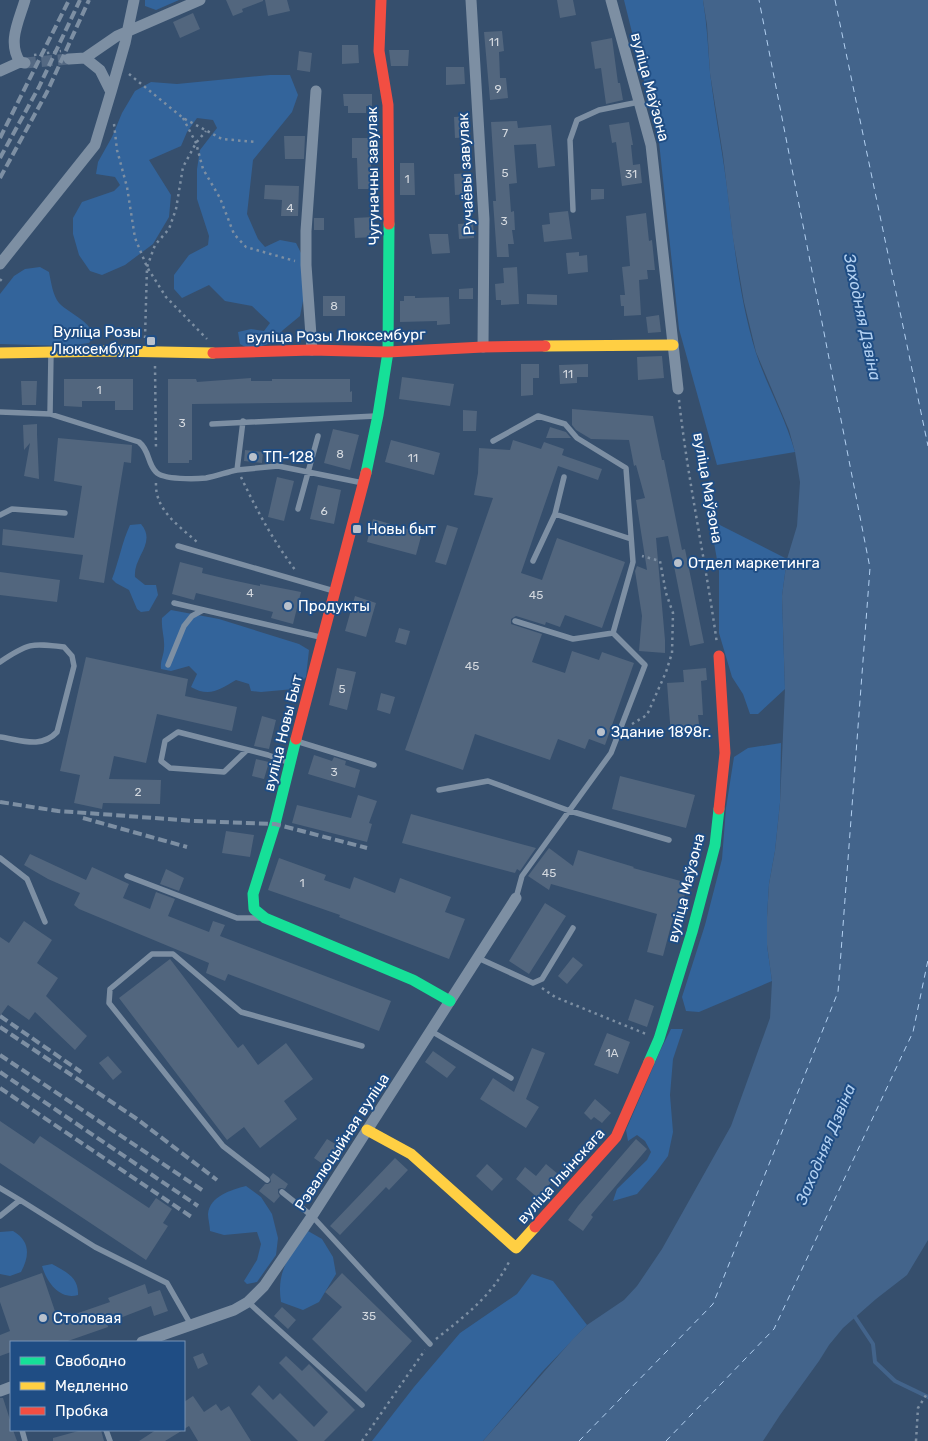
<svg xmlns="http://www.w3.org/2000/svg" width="928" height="1441" viewBox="0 0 928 1441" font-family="Rubik,sans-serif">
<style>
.green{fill:#33649b}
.water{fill:#43648b}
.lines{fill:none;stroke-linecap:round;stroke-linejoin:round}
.stream{stroke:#43648b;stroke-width:4}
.ferry{stroke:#b2d0f1;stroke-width:1;stroke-dasharray:6 5;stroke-linecap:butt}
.building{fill:#52667e}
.street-tunnel{stroke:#546983;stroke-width:11;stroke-dasharray:11 5.5;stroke-linecap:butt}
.path{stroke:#7d8fa3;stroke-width:2.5;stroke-dasharray:2.5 4;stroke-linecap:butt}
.lane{stroke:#7d8fa3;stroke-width:5.5}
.street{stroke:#7d8fa3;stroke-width:11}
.fast{stroke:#16e098;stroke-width:11}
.slow{stroke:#ffcf43;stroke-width:11}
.jam{stroke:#f24e42;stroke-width:11}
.rail{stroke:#7d8fa3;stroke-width:4;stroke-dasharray:9 4;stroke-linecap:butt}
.poi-dot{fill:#b9c1cc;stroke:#1f4d84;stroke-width:2}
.labels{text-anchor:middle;stroke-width:4;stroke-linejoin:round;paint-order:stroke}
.number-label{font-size:12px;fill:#d4d9df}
.street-label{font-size:15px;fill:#fff;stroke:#1f4d84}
.poi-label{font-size:15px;fill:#fff;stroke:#1f4d84;text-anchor:start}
.water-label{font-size:16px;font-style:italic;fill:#b2d0f1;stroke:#1f4d84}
</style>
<rect width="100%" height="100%" fill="#364f6d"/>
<path class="green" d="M145,0H179L156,10L145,6Z
M624,0H703C707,24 708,48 710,72C715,116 724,159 729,203C735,253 741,305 756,353C767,386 785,417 795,452L717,465L679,329L659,142Z
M270,75H290L298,95L292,112L253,160L247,214L258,239L265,247L280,240L296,243L303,257L304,296L300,316L283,330L271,343L259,347L247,348L240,344L238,332L251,329L264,331L270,323L252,306L225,301L209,285L182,298L174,289V275L189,255L208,245L209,236L197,199V169L200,150L217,128L213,120L197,118L187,132L181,146L149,160L171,195L169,217L153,244L125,265L102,275L90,271L79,255L73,234V218L82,202L114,191L120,185L115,177L96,174L98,162L112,137L122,113L135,91L151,82L177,84Z
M40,267L49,272C51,282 53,296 59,303C71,315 88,319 94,336L89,343L68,346L0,344V294L14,276L25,269Z
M710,520L787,559L782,596L785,689L758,714H750L743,694L732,677L719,633V571Z
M141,524C157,543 133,557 135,577L145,585H156L158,595L149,611L141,612L137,609L129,590L116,583L112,579C119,561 122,542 130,525Z
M171,610L219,619L299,644L309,650L306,677L294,689L261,692L251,691L249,684L236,680C220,689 210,698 191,687L197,674L189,666L171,671L161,669C160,661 164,655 164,648C165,638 161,629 162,618Z
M781,743L780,803L775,851L769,884L767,917V945L772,981L699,1012L686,1011L682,997L705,925L722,859L726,808L734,757L748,748Z
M671,1029H683L673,1059L670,1095L673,1132L668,1156L656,1172L637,1194L613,1201L617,1189L647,1160L651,1152L645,1141L637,1135L628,1141L626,1130L660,1051Z
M246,1186L261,1197L272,1214L278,1238L276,1255L257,1282L247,1284L244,1281L257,1260L261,1244L257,1232L224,1235L210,1231C210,1226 208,1219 208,1214C210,1196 231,1190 246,1186Z
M13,1231C30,1241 30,1255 21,1272L10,1276L0,1274V1232Z
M308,1231L322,1239L333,1257L336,1274L319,1302L303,1310L281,1302C276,1270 290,1255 308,1231Z
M52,1264C66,1272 79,1277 78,1295C60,1300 47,1283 42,1266Z
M532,1274L553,1281L587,1325L542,1372L483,1441H372L414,1387L460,1333L517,1294Z"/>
<path class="water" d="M703,0H928V1240L907,1275L876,1299L843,1328L829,1345L819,1361L780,1415L763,1441H483L573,1339L587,1325L624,1300L637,1286L662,1249L731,1126L770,1018L772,981L767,945V917L769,884L775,851L780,803L785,689L782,596L787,559L797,526L800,482L795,452L789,430L756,352L744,302L733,238L723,155L710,73L707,25Z"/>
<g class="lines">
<path class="stream" d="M853,1314L873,1344L875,1362L895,1381L928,1397"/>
<path class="ferry" d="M835,0L928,446
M579,1441L713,1304L838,992L870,568L759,0
M666,1441L774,1329L913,1032L928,960"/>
</g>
<path class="building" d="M226,0H263V1L242,9L243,12L233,16Z
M265,0H287L290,11L268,16Z
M557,0H573L576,15L560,18Z
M193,13L200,29L180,38L173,22Z
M502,31L504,51L499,52L500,78H506L508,98L490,100L484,32Z
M612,38L618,83H620L623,100L606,104L601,68L595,69L591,42Z
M342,45H358L359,63L342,64Z
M389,50H409L408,66H391Z
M299,51L312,53L310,72L297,70Z
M446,67H464L465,84L446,85Z
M343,94H372V106H366V113H348V106H344Z
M470,116V137L455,138L454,117Z
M517,121L518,128L551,125L555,166L538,168L536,144L514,145L517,183L509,184L511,212L514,211L515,230H512L514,244H508L509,257H497L493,201H496L491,122Z
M629,122L633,145H631L633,165L640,164L642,183L622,186L616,142L612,143L609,125Z
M284,136H305L304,159H285Z
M352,138H371V173H373L374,189H358L357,158H352Z
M400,163H414L415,195H400Z
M472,173L473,194L455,195L454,174Z
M265,185L299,186L298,216H281L282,200L264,199Z
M591,189H604V199L591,200Z
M568,211L572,239L544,242L542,225L550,224L549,213Z
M646,213L649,241L652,240L655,270H647L648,279L639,280L641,315L624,316V306H621L620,295H625L622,267L630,266L626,216Z
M373,217L374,237L355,238L354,218Z
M314,218H324V230H314Z
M473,223L474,238L459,239L458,224Z
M429,234H448L450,253L432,254Z
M579,252V256L587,255L588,272L568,274L566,253Z
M517,267L519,304L501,305V300H496L495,284L504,283L503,268Z
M473,288V299H459V289Z
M527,294L557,295V305L527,304Z
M323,296H345V316H323Z
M404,296H415V298L449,297L450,324L437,325V321L400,322V301H404Z
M659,315L661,332L648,333L646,317Z
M662,356L664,378L638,380L637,357Z
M521,364H539V378H533V395L521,396Z
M588,364V377H577V383L560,384L559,365Z
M402,377L454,384L450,406L399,399Z
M251,378V381H272V379H350V392L352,391V402L192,404V460H189V463H168V379H196L197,382Z
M64,379H133V410H115V401H82V407L64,406Z
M21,381H37L36,405H22Z
M572,409L653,416L662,460H664L682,550L685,549L704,643L690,646L668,536L656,538L665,640V653L639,651L642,616L635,571L637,566L647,570L636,500L645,498L636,465L634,466L629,440L591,439L576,430L572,425Z
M463,410L477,411L476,431H463Z
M37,424V434L39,479L24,476L30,443L24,450L23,425Z
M550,427L566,432L571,438H546Z
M333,429L359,435L350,470L324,463Z
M58,438L132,445L131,463L124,462L104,583L79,579L83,555L2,545L3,529L74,538L82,486L54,481Z
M391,440L440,453L434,475L385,462Z
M513,440L541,449L544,442L564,449L562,455L602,469L598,480L558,466L521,573L542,580L557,538L625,562L602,628L565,615L560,627L546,622L545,625L516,616L511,619V624L542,634L532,662L565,673L572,651L599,660L602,652L634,663L605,745L589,739L585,749L558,739L550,760L475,734L463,770L405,750L493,498L474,495L478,473L479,448L510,450Z
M245,450L263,452L262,463L244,461Z
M277,477L294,481L284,521L268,517Z
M318,485L341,490L334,524L310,519Z
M373,519L422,533L416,555L367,542Z
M447,525L458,528L446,565L435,562Z
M180,562L203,568L202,573L227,579L260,586V584L301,592L293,624L271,618L273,612L196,593L194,600L172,594Z
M0,572L60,580L57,602L0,595Z
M355,596L376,603L366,637L345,631Z
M399,628L410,631L406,645L395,642Z
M86,657L188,679L185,696L237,707L232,731L157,714L146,763L114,756L109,779L161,780L160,804L103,803L102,809L74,803L80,775L60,771Z
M337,668L356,672L347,710L329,705Z
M706,668L707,680L701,681L703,715H698L700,733L671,736L667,683L684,682L683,670Z
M381,693L395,697L390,714L377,710Z
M262,716L276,720L269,749L254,746Z
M314,755L332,761L334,757L346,761L345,765L360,770L355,788L308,774Z
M256,759L269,762L264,779L252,776Z
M620,776L695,795L686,828L612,809Z
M358,795L377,801L369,823L372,824L367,842L292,823L297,805L351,818Z
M411,814L536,848L520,871L517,869L515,873L402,843Z
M226,831L254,835L250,857L222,853Z
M549,848L573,866L578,850L634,867L633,868L688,883L678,919L673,918L663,956L647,952L657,914L551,884L549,890L528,876Z
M30,854L86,880L92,867L129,884L123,898L150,909L156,892L175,899L168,916L209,932L213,921L225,925L220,936L391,1001L379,1031L228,974L225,981L206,973L209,963L79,909L74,905L80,893L48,879L24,865Z
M279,858L326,875L324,880L350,889L354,877L395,893L400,878L451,897L445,912L465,919L449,959L339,917L340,915L268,890Z
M166,869L184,878L179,891L160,884Z
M545,903L566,916L529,974L509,961Z
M24,921L52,940L37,963L58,978L46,996L87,1036L75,1050L35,1012L29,1020L8,1005L0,1016V937L9,943Z
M573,957L583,965L567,984L558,976Z
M170,959L238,1048L243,1044L258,1065L286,1043L313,1079L284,1101L297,1119L260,1148L244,1127L227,1140L119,998Z
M635,999L654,1006L647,1027L628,1020Z
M607,1033L630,1042L618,1074L594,1065Z
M532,1048L545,1053L526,1099L539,1107L526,1128L480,1099L493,1078L514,1092Z
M433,1051L456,1067L447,1078L425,1062Z
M108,1056L122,1072L113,1080L99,1063Z
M595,1099L611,1113L602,1123L594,1117L591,1120L584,1113Z
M0,1121L34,1144L40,1136L149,1208L156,1198L172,1209L163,1223L168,1226L146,1260L0,1163Z
M327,1139L337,1145L324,1165L314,1158Z
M636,1139L647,1149L591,1215L593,1217L583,1231L568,1220L578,1206Z
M395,1158L408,1170L389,1190L386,1187L340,1235L330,1226Z
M487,1164L503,1179L492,1191L476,1176Z
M546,1164L558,1174L538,1198L516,1179L525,1167L536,1176Z
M273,1173L288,1184L285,1189L281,1188L278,1189V1193L280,1196L274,1203L259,1191L265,1184H268L271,1182L270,1177Z
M42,1273L58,1320L110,1302L108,1298L145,1284L148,1294L160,1290L168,1311L154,1316L151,1306L107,1323L108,1327L65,1342H11V1352L0,1356V1335L10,1331L0,1302V1288Z
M342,1273L412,1341L366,1392L312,1339L342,1307L325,1292Z
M282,1307L296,1320L288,1329L274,1316Z
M203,1353L208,1364L198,1369L193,1357Z
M286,1356L302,1371L309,1364L355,1410L324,1441H298L251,1394L259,1385L273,1400L280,1393L314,1427L328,1412L279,1363Z
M193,1396L204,1412L216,1404L221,1411L229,1406L251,1441H198L189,1426L184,1429V1402Z
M0,1398H3L11,1423V1430H13L17,1441H0Z
M82,1430H101L104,1441H53V1438Z
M156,1430H183L165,1441H139Z"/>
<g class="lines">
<path class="street-tunnel" d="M25,63L69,59"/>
<path class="path" d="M34,55L61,51
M129,74L183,118L222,139L256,142
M183,118L196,143L203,169L220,198L234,234L246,247L295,261
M114,124L117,150L127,187L135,238L147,267L166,297L207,339
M0,281L4,276
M145,338L147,267L155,245L169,229L176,209L183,167L196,143L206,131
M155,366L156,450
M679,400C688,482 706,563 717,644
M241,477C257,511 274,542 296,571
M156,483C155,510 178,525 197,542
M632,724L647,715L666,672L672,653L673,613L666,593L660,561L642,556
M542,988L555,997L646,1034
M436,1339C466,1315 492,1296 510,1260
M362,1441L425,1350
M916,1441L918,1408L928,1392"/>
<path class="lane" d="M573,210L570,140L577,120L599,110L639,102
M0,412L50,414L139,442C150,451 147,463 156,472C163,480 196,479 206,478C217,476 227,472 237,470L243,421
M50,414L51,352
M212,424L376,416
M493,441L538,416L565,424L577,438L626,468L633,562L613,633L645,665L611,753L522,876L516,898
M237,470L278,466L363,483
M298,509L318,436
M555,514L631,539
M0,515L12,509L65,513
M178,546L334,591
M533,561L555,514L564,477
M174,603L320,637
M515,621L573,639L613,633
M0,662C28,643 31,643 64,647L72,656L74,666L57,732C41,749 21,740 0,737
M168,665L184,626L192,616L203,610
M296,741L374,765
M246,751L224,772L170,768L161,761L165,741L178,732L268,755L290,763
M439,790L488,781L570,811L669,840
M0,858L27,879L45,922
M127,876L237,918H260
M478,958L533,983L542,979L573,928
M431,1031L511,1078
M267,1180L223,1146L109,1003L110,989L152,954H173L241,1012L362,1046
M0,1188L20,1200
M282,1192L312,1216L430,1344
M0,1216L20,1200L95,1247L167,1283L191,1325
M248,1302L362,1405
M22,1430L25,1441
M106,1430L110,1441"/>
<path class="street" d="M471,0L484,219L483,347
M611,0L651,145L678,389
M69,59L85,58L117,36L200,0
M20,62C7,42 19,21 25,0
M0,71L20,62L25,63
M111,92L125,43L134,0
M0,264L95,145L111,92L100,70L85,58
M312,350L306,265V231L316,91
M142,1342L234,1310L248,1302L264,1286L312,1216L516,898
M0,1391L11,1387"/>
<path class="fast" d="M366,473L378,415L388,352L389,224
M296,739L275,824L253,894L254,909L265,918L413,980L450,1001
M649,1062L659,1039L692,932L715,845L719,809"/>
<path class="slow" d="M545,346L673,345
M0,353L113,351L213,353
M367,1130L411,1154L516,1248L535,1227"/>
<path class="jam" d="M381,0L379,51L388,105L389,224
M213,353L312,350L388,352L483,347L545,346
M296,739L366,473
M719,809L725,753L719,656
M535,1227L616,1137L649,1062"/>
<path class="rail" d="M0,138L69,0
M0,158L39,87L80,0
M0,178L47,92L89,0
M0,802L58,811L114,815L193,821L275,824L367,848
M83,818L187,847
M0,1016L81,1072
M0,1027L137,1119L217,1180
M0,1055L205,1192
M0,1072L198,1206
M0,1088L193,1218"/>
</g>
<g class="poi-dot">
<rect x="146" y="336" width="10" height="10" rx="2.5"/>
<circle cx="253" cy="457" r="5"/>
<rect x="352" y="524" width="10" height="10" rx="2.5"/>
<circle cx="678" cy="563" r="5"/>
<circle cx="288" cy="606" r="5"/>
<circle cx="601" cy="732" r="5"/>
<circle cx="43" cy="1318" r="5"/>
</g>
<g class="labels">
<g class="number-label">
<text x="494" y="46">11</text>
<text x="498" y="93">9</text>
<text x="505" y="137">7</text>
<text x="505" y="177">5</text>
<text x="631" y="178">31</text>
<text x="407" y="183">1</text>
<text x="290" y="212">4</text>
<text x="504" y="225">3</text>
<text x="334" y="310">8</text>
<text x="568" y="378">11</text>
<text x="99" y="394">1</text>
<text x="182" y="427">3</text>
<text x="340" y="458">8</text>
<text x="413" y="462">11</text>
<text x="324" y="515">6</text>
<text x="250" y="597">4</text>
<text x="536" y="599">45</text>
<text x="472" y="670">45</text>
<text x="342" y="693">5</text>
<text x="334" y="776">3</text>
<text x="138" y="796">2</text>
<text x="549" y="877">45</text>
<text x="302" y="887">1</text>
<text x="612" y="1057">1А</text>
<text x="369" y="1320">35</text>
</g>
<g class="street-label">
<text transform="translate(650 87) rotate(75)" y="5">вуліца Маўзона</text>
<text transform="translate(466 174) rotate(-93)" y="5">Ручаёвы завулак</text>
<text transform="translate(373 176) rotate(-91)" y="5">Чугуначны завулак</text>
<text transform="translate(336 336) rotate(-1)" y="5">вуліца Розы Люксембург</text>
<text transform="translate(708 488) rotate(80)" y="5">вуліца Маўзона</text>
<text transform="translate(283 733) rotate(-76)" y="5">вуліца Новы Быт</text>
<text transform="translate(686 888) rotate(-76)" y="5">вуліца Маўзона</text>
<text transform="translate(342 1142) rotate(-57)" y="5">Рэвалюцыйная вуліца</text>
<text transform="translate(561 1176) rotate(-48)" y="5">вуліца Ільінскага</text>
</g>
<g class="poi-label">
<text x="141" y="337" text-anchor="end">Вуліца Розы<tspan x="141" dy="17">Люксембург</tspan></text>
<text x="263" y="462">ТП-128</text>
<text x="367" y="534">Новы быт</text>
<text x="688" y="568">Отдел маркетинга</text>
<text x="298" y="611">Продукты</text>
<text x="611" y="737">Здание 1898г.</text>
<text x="53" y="1323">Столовая</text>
</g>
<g class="water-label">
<text transform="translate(863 317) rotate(78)" y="6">Заходняя Дзвіна</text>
<text transform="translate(825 1144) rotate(-67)" y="6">Заходняя Дзвіна</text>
</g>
</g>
<rect x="10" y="1341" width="175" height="90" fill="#1f4d84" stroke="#7994b5"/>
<rect x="20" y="1357" width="25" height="8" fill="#16e098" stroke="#7994b5"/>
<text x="55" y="1366" font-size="15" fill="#ffffff">Свободно</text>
<rect x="20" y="1382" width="25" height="8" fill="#ffcf43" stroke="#7994b5"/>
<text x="55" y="1391" font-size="15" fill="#ffffff">Медленно</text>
<rect x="20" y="1407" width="25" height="8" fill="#f24e42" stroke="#7994b5"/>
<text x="55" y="1416" font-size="15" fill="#ffffff">Пробка</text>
</svg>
